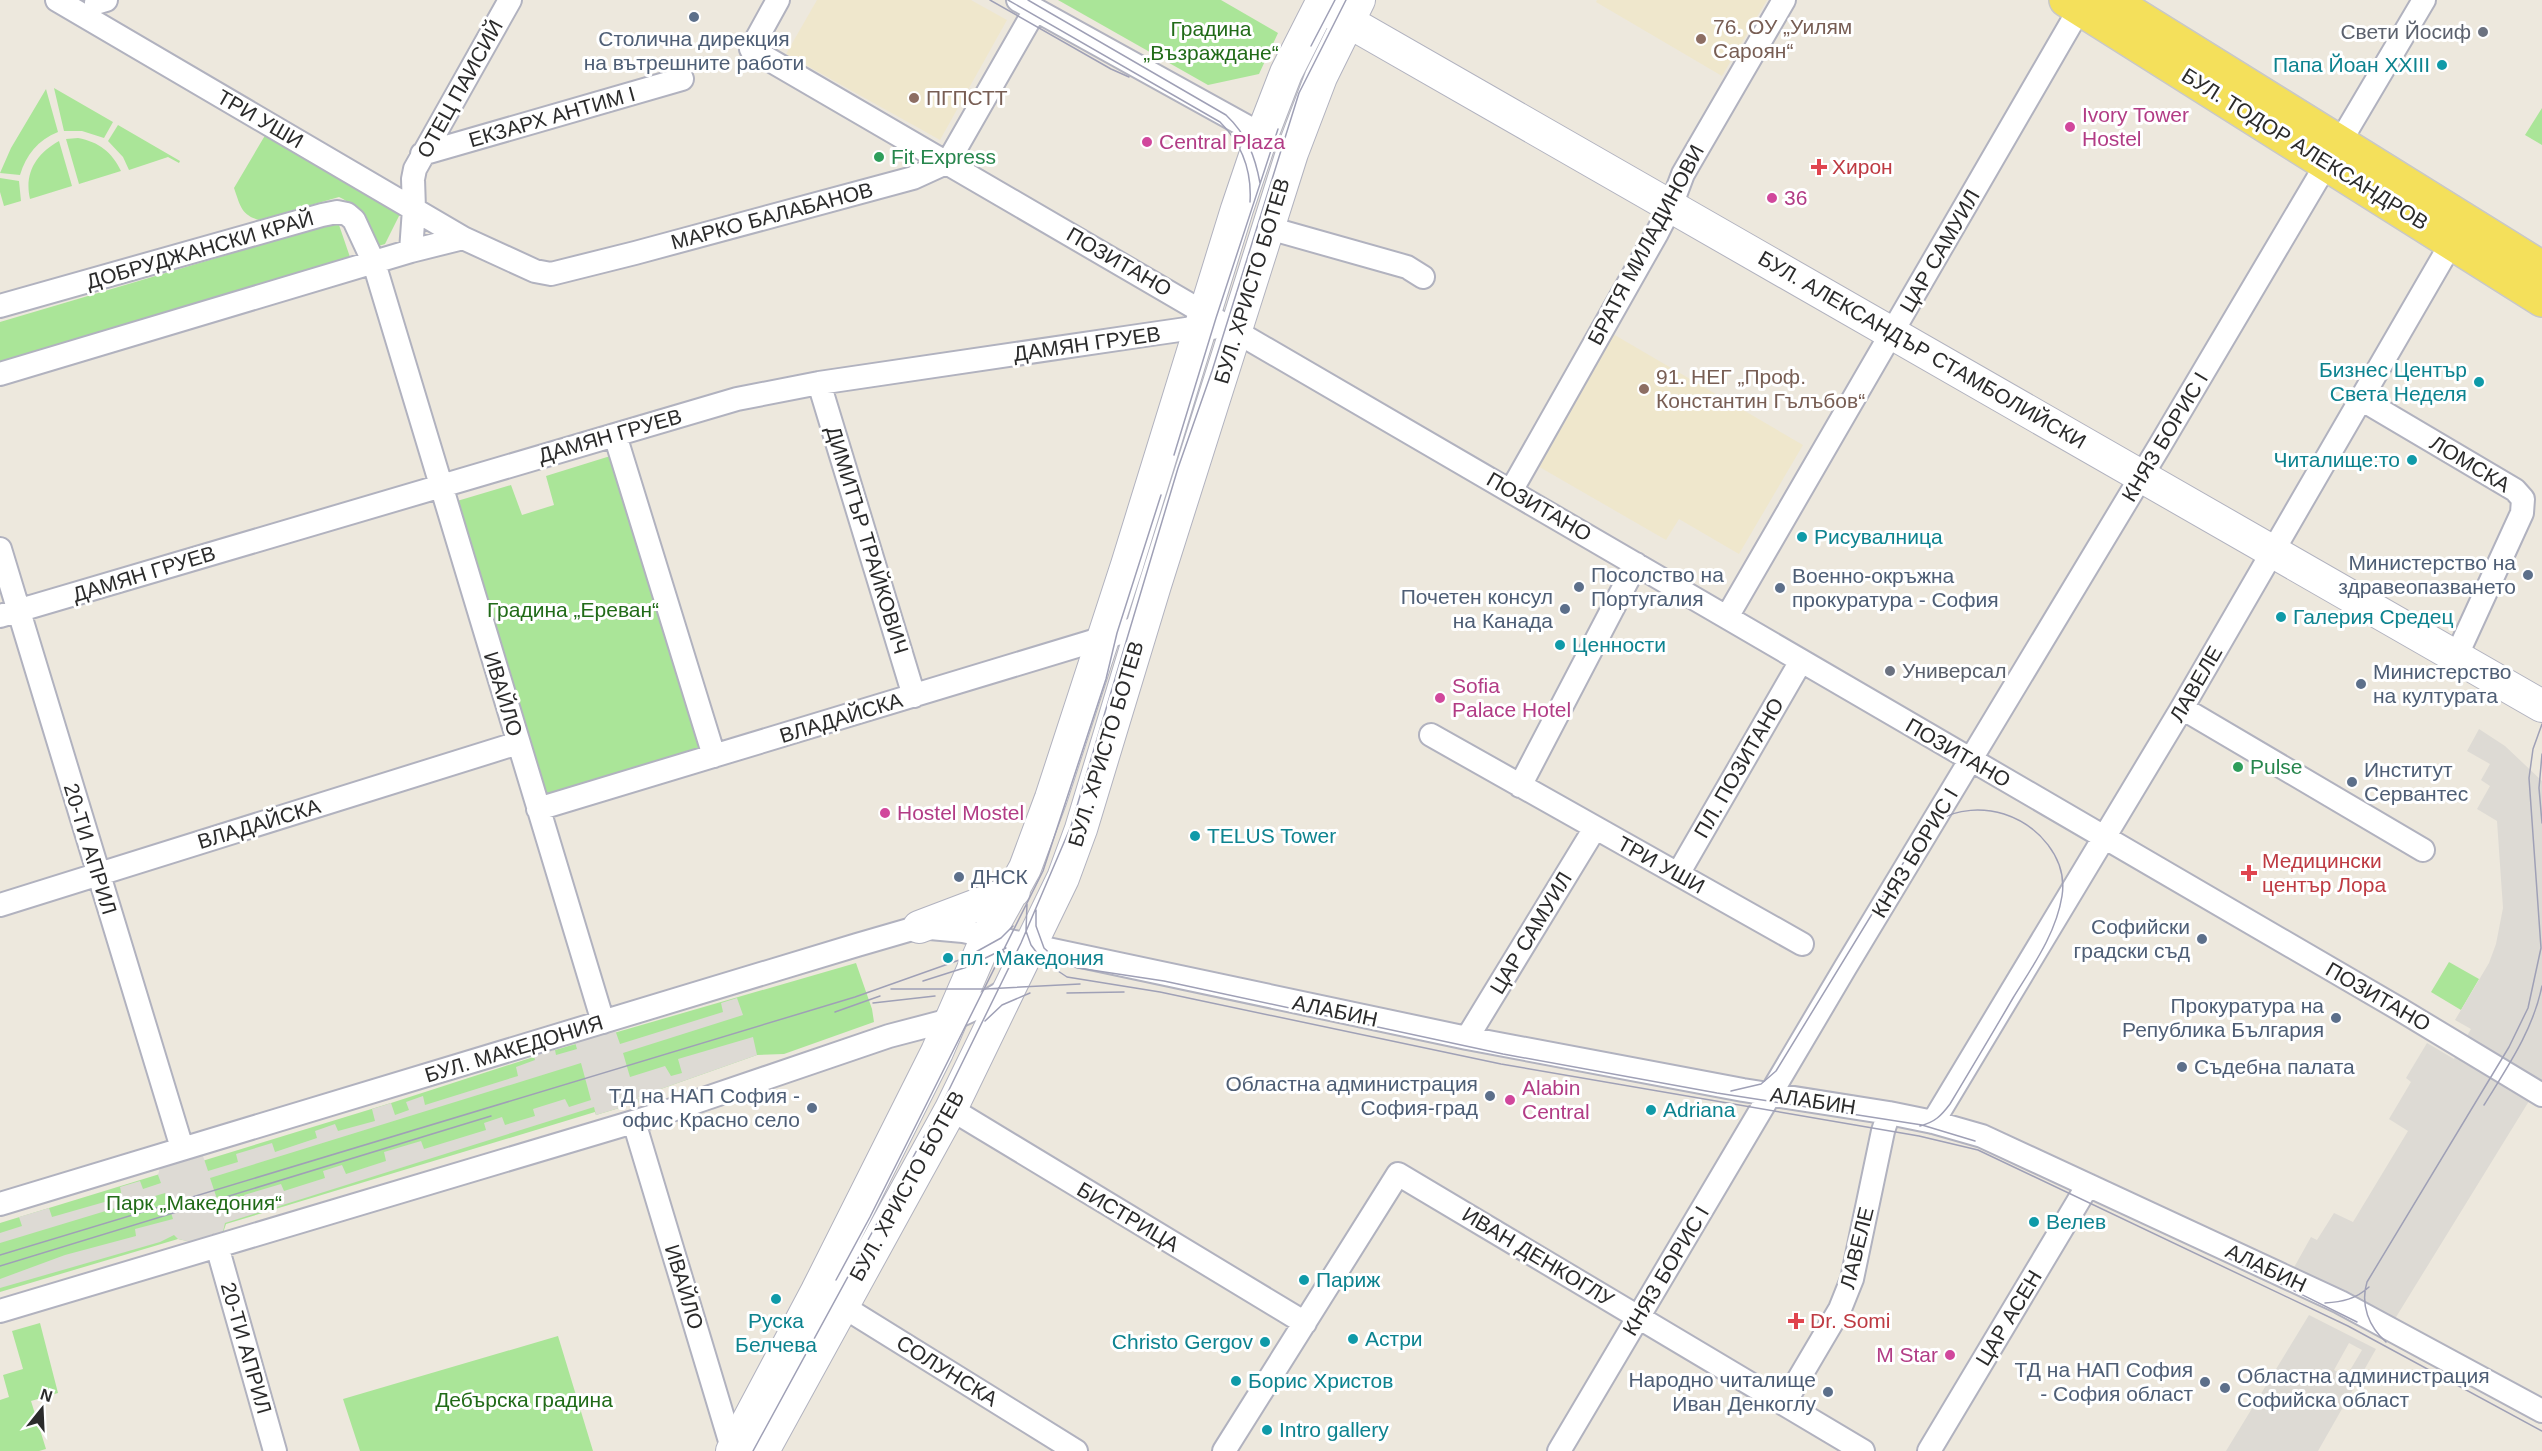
<svg xmlns="http://www.w3.org/2000/svg" width="2542" height="1451" viewBox="0 0 2542 1451" font-family="Arial,sans-serif">
<style>
.education{fill:#efe7cc}
.green{fill:#aae598}
.plaza{fill:#dddad4;fill-rule:evenodd}
.lines{fill:none;stroke-linecap:round;stroke-linejoin:round}
.street-casing{stroke:#b1b2bf;stroke-width:26}
.secondary-casing{stroke:#b1b2bf;stroke-width:34}
.primary-casing{stroke:#c8c8c8;stroke-width:36}
.street{stroke:#fff;stroke-width:22}
.secondary{stroke:#fff;stroke-width:32}
.primary{stroke:#f4e05b;stroke-width:33}
.tram{stroke:#9fa0b6;stroke-width:1.5}
.service-dot{fill:#5c6f8a;stroke:#fff;stroke-width:2}
.worship-dot{fill:#6b7280;stroke:#fff;stroke-width:2}
.education-dot{fill:#8d6e63;stroke:#fff;stroke-width:2}
.culture-dot{fill:#0f9aa8;stroke:#fff;stroke-width:2}
.hotel-dot{fill:#d1479c;stroke:#fff;stroke-width:2}
.leisure-dot{fill:#2e9e5b;stroke:#fff;stroke-width:2}
.health-dot{fill:#e0444e;stroke:#fff;stroke-width:2}
.labels{text-anchor:middle;stroke-width:6;stroke-linejoin:round;paint-order:stroke}
.education-label{font-size:21px;fill:#785e54;stroke:#fff;text-anchor:start}
.park-label{font-size:21px;fill:#216b18;stroke:#fff}
.worship-label{font-size:21px;fill:#5b616d;stroke:#fff;text-anchor:end}
.service-label{font-size:21px;fill:#4e5e75;stroke:#fff;text-anchor:end}
.culture-label{font-size:21px;fill:#0d838f;stroke:#fff;text-anchor:start}
.street-label{font-size:21px;fill:#2b2b2b;stroke:#fff}
.hotel-label{font-size:21px;fill:#b23c85;stroke:#fff;text-anchor:start}
.leisure-label{font-size:21px;fill:#27864d;stroke:#fff;text-anchor:start}
.health-label{font-size:21px;fill:#be3a42;stroke:#fff;text-anchor:start}
</style>
<rect width="100%" height="100%" fill="#ede8dd"/>
<path class="education" d="M817,0H971L1007,20L940,140L786,54Z
M1597,0H1767L1722,76L1596,2Z
M1613,334L1803,445L1739,554L1679,519L1666,540L1536,465Z"/>
<path class="green" d="M1058,0H1221L1278,33L1259,74L1208,85Z
M54,88L113,122L104,138L82,131H64Z
M46,89L58,132C38,140 26,155 20,175L0,173L11,148Z
M2542,108V145L2525,135Z
M118,125L180,161L179,163L168,157L129,170L123,157L108,141Z
M270,127L404,206L385,244L372,248C364,230 359,205 339,197L259,220C241,215 240,205 234,188Z
M78,138C99,142 112,152 121,171L79,184L66,139Z
M59,141L72,186L30,199C24,173 36,154 59,141Z
M0,178L19,181L21,201L4,206L0,192Z
M338,222L351,260L0,362V322Z
M620,453L714,756L538,809L447,504L511,485L522,515L554,505L546,476Z
M2449,962L2479,979L2461,1010L2431,992Z
M856,963L872,1009L874,1022L784,1054L757,1055L638,1097L639,1102L596,1115L595,1112L226,1224L222,1236L196,1243L178,1239L0,1292V1223L391,1103L555,1050Z
M40,1323L58,1393L31,1401L46,1449L39,1451H0V1400L9,1397L3,1375L23,1369L12,1331Z
M558,1336L593,1451H360L343,1399Z"/>
<path class="plaza" d="M2479,729L2505,746L2542,781V1080L2393,1322L2292,1271L2311,1237L2317,1240L2334,1213L2353,1222L2408,1131L2389,1119L2411,1082L2406,1078L2427,1043L2454,1059L2471,1029L2455,1020L2489,963L2496,944L2503,908L2497,821L2477,809L2490,786L2481,780L2490,764L2467,751Z
M737,998L743,1015L623,1053L630,1077L665,1066L671,1076L682,1073L678,1059L753,1037L757,1055L638,1097L639,1102L596,1115L594,1107L225,1223L222,1236L196,1243L178,1239L174,1235L160,1242L0,1288V1279L65,1255L136,1236L135,1229L173,1219L165,1193L0,1243V1233L22,1226L19,1217L49,1208L52,1217L122,1197L120,1187L140,1181L143,1189L161,1183L158,1175L160,1167L201,1150L208,1171L238,1162L236,1154L272,1143L275,1152L317,1138L315,1131L335,1124L338,1131L375,1121L372,1109L385,1105L391,1103L395,1115L409,1110L406,1102L423,1096L425,1105L518,1076L516,1067L535,1060L534,1056L555,1050L556,1055L577,1049L574,1039L614,1027L620,1044L723,1012L721,1003ZM581,1063L591,1100L569,1107L565,1099L533,1109L535,1116L505,1125L502,1117L484,1123L486,1130L424,1149L421,1141L384,1152L386,1161L346,1174L342,1165L323,1171L325,1178L284,1191L281,1184L244,1195L247,1203L221,1211L210,1178Z
M2309,1315L2376,1349L2318,1451H2226ZM2349,1343L2362,1350L2346,1377L2334,1370Z"/>
<g class="lines">
<defs>
<path id="street" d="M57,0L463,238L535,271L551,274L635,253L913,178L948,162L1035,10
M778,0L751,49L2401,1010L2542,1095
M1018,0L1262,135
M96,3L106,0
M2340,142L2424,0
M422,154L682,79
M1269,228L1407,267L1423,277
M411,251L414,209L413,179L415,169L510,0
M0,306L322,215L337,212L347,214L354,220L374,263L603,1022
M0,374L411,251L463,238
M819,383L914,696
M2361,399L2515,490L2523,499L2522,513L2456,657
M615,435L714,756
M1511,491L1657,233L1671,206L1683,174L1784,0
M0,549L182,1148
M0,616L737,399L819,383L1145,335L1200,327L1212,328
M1727,617L2080,8
M2182,708L2423,850
M1431,735L1802,944
M1520,786L1636,564
M538,809L1143,626
M1678,874L1801,661
M0,905L518,743
M1467,1038L1595,828
M951,1109L1305,1323
M634,1122L733,1451
M1933,1122L2182,708L2452,242
M0,1204L857,945L919,927L963,931L1467,1038L1743,1090L1889,1113L1933,1122L1982,1136L2340,1302L2542,1411
M217,1246L275,1451
M831,1299L1076,1451
M0,1311L660,1114L889,1036L950,1020L976,1008L1010,988
M1784,1404L1840,1309L1852,1279L1883,1131L1889,1113
M1224,1451L1398,1174L1863,1451
M1559,1451L1845,968L2159,447L2327,163
M1929,1451L2088,1185"/>
<path id="secondary" d="M1330,11L2542,706
M919,927L1014,891
M732,1451L817,1291L937,1052L988,935L1025,868L1051,798L1127,565L1237,209L1262,135L1286,73L1323,0
M763,1451L951,1109L1063,878L1081,829L1155,585L1292,153L1321,77L1359,0"/>
<path id="primary" d="M2066,0L2542,300
M2111,0L2542,268"/>
</defs>
<use href="#street" class="street-casing"/>
<use href="#secondary" class="secondary-casing"/>
<use href="#primary" class="primary-casing"/>
<use href="#street" class="street"/>
<use href="#secondary" class="secondary"/>
<use href="#primary" class="primary"/>
<path class="tram" d="M990,0L1111,69L1129,77
M1008,0L1220,122C1242,144 1252,170 1250,202
M1028,0L1226,115C1247,135 1255,156 1260,183
M1311,46L1335,0
M1174,455L1216,318L1278,129
M2542,754L2539,788L2542,823
M1027,904L1026,931L1031,945L1043,961L1067,977L1160,992L1501,1064L1919,1136L1978,1150L2348,1326L2542,1431
M1036,910V926L1044,948L1057,960L1078,968L1164,981L1503,1054L1717,1093L1922,1125L1975,1141
M923,981L967,967L1006,948
M891,989H985L1080,984
M1067,993L1124,992
M873,1003L935,996
M835,1012L880,996
M985,1021L1002,1005L1030,993
M1731,1091L1761,1084L1776,1071L1913,847C1921,839 1929,828 1938,821C1957,808 1984,808 2004,814C2038,825 2068,858 2062,896C2056,934 2032,967 2013,998C1992,1034 1971,1069 1950,1104C1941,1116 1935,1122 1920,1126
M2484,1105C2508,1066 2533,1030 2542,986
M0,1255L855,997L965,958L1001,938L1013,926
M2228,1258L2357,1322
M0,1266L491,1116
M836,1280L870,1217L1043,871L1106,679L1117,633L1161,495
M2325,1303C2342,1302 2356,1299 2369,1287
M2386,1342C2369,1327 2360,1305 2367,1282L2509,1047L2528,1008L2541,948L2529,778L2533,749L2542,724
M753,1451L942,1104L1021,943L1071,826L1178,468L1212,371L1299,93L1346,0"/>
</g>
<g class="service-dot">
<circle cx="694" cy="17" r="6"/>
<circle cx="2528" cy="575" r="6"/>
<circle cx="1579" cy="587" r="6"/>
<circle cx="1780" cy="588" r="6"/>
<circle cx="1565" cy="609" r="6"/>
<circle cx="2361" cy="684" r="6"/>
<circle cx="2352" cy="782" r="6"/>
<circle cx="959" cy="877" r="6"/>
<circle cx="2202" cy="939" r="6"/>
<circle cx="2336" cy="1018" r="6"/>
<circle cx="2182" cy="1067" r="6"/>
<circle cx="1490" cy="1096" r="6"/>
<circle cx="812" cy="1108" r="6"/>
<circle cx="2205" cy="1382" r="6"/>
<circle cx="2225" cy="1388" r="6"/>
<circle cx="1828" cy="1392" r="6"/>
</g>
<g class="worship-dot">
<circle cx="2483" cy="32" r="6"/>
<circle cx="1890" cy="671" r="6"/>
</g>
<g class="education-dot">
<circle cx="1701" cy="39" r="6"/>
<circle cx="914" cy="98" r="6"/>
<circle cx="1644" cy="389" r="6"/>
</g>
<g class="culture-dot">
<circle cx="2442" cy="65" r="6"/>
<circle cx="2479" cy="382" r="6"/>
<circle cx="2412" cy="460" r="6"/>
<circle cx="1802" cy="537" r="6"/>
<circle cx="2281" cy="617" r="6"/>
<circle cx="1560" cy="645" r="6"/>
<circle cx="1195" cy="836" r="6"/>
<circle cx="948" cy="958" r="6"/>
<circle cx="1651" cy="1110" r="6"/>
<circle cx="2034" cy="1222" r="6"/>
<circle cx="1304" cy="1280" r="6"/>
<circle cx="776" cy="1299" r="6"/>
<circle cx="1353" cy="1339" r="6"/>
<circle cx="1265" cy="1342" r="6"/>
<circle cx="1236" cy="1381" r="6"/>
<circle cx="1267" cy="1430" r="6"/>
</g>
<g class="hotel-dot">
<circle cx="2070" cy="127" r="6"/>
<circle cx="1147" cy="142" r="6"/>
<circle cx="1772" cy="198" r="6"/>
<circle cx="1440" cy="698" r="6"/>
<circle cx="885" cy="813" r="6"/>
<circle cx="1510" cy="1100" r="6"/>
<circle cx="1950" cy="1355" r="6"/>
</g>
<g class="leisure-dot">
<circle cx="879" cy="157" r="6"/>
<circle cx="2238" cy="767" r="6"/>
</g>
<g class="health-dot">
<path d="M1816 158h6v6h6v6h-6v6h-6v-6h-6v-6h6z"/>
<path d="M2246 864h6v6h6v6h-6v6h-6v-6h-6v-6h6z"/>
<path d="M1793 1312h6v6h6v6h-6v6h-6v-6h-6v-6h6z"/>
</g>
<g class="labels">
<g class="education-label">
<text x="1713" y="34">76. ОУ „Уилям<tspan x="1713" dy="24">Сароян“</tspan></text>
<text x="926" y="105">ПГПСТТ</text>
<text x="1656" y="384">91. НЕГ „Проф.<tspan x="1656" dy="24">Константин Гълъбов“</tspan></text>
</g>
<g class="park-label">
<text x="1211" y="36">Градина<tspan x="1211" dy="24">„Възраждане“</tspan></text>
<text x="573" y="617">Градина „Ереван“</text>
<text x="194" y="1210">Парк „Македония“</text>
<text x="524" y="1407">Дебърска градина</text>
</g>
<g class="worship-label">
<text x="2471" y="39">Свети Йосиф</text>
<text x="1902" y="678" text-anchor="start">Универсал</text>
</g>
<g class="service-label">
<text x="694" y="46" text-anchor="middle">Столична дирекция<tspan x="694" dy="24">на вътрешните работи</tspan></text>
<text x="2516" y="570">Министерство на<tspan x="2516" dy="24">здравеопазването</tspan></text>
<text x="1591" y="582" text-anchor="start">Посолство на<tspan x="1591" dy="24">Португалия</tspan></text>
<text x="1792" y="583" text-anchor="start">Военно-окръжна<tspan x="1792" dy="24">прокуратура - София</tspan></text>
<text x="1553" y="604">Почетен консул<tspan x="1553" dy="24">на Канада</tspan></text>
<text x="2373" y="679" text-anchor="start">Министерство<tspan x="2373" dy="24">на културата</tspan></text>
<text x="2364" y="777" text-anchor="start">Институт<tspan x="2364" dy="24">Сервантес</tspan></text>
<text x="971" y="884" text-anchor="start">ДНСК</text>
<text x="2190" y="934">Софийски<tspan x="2190" dy="24">градски съд</tspan></text>
<text x="2324" y="1013">Прокуратура на<tspan x="2324" dy="24">Република България</tspan></text>
<text x="2194" y="1074" text-anchor="start">Съдебна палата</text>
<text x="1478" y="1091">Областна администрация<tspan x="1478" dy="24">София-град</tspan></text>
<text x="800" y="1103">ТД на НАП София -<tspan x="800" dy="24">офис Красно село</tspan></text>
<text x="2193" y="1377">ТД на НАП София<tspan x="2193" dy="24">- София област</tspan></text>
<text x="2237" y="1383" text-anchor="start">Областна администрация<tspan x="2237" dy="24">Софийска област</tspan></text>
<text x="1816" y="1387">Народно читалище<tspan x="1816" dy="24">Иван Денкоглу</tspan></text>
</g>
<g class="culture-label">
<text x="2430" y="72" text-anchor="end">Папа Йоан XXIII</text>
<text x="2467" y="377" text-anchor="end">Бизнес Център<tspan x="2467" dy="24">Света Неделя</tspan></text>
<text x="2400" y="467" text-anchor="end">Читалище:то</text>
<text x="1814" y="544">Рисувалница</text>
<text x="2293" y="624">Галерия Средец</text>
<text x="1572" y="652">Ценности</text>
<text x="1207" y="843">TELUS Tower</text>
<text x="960" y="965">пл. Македония</text>
<text x="1663" y="1117">Adriana</text>
<text x="2046" y="1229">Велев</text>
<text x="1316" y="1287">Париж</text>
<text x="776" y="1328" text-anchor="middle">Руска<tspan x="776" dy="24">Белчева</tspan></text>
<text x="1365" y="1346">Астри</text>
<text x="1253" y="1349" text-anchor="end">Christo Gergov</text>
<text x="1248" y="1388">Борис Христов</text>
<text x="1279" y="1437">Intro gallery</text>
</g>
<g class="street-label">
<text transform="translate(460 89) rotate(-61)" y="7">ОТЕЦ ПАИСИЙ</text>
<text transform="translate(552 117) rotate(-16)" y="7">ЕКЗАРХ АНТИМ I</text>
<text transform="translate(260 119) rotate(30)" y="7">ТРИ УШИ</text>
<text transform="translate(2305 149) rotate(32)" y="7">БУЛ. ТОДОР АЛЕКСАНДРОВ</text>
<text transform="translate(772 216) rotate(-15)" y="7">МАРКО БАЛАБАНОВ</text>
<text transform="translate(1646 245) rotate(-62)" y="7">БРАТЯ МИЛАДИНОВИ</text>
<text transform="translate(200 250) rotate(-16)" y="7">ДОБРУДЖАНСКИ КРАЙ</text>
<text transform="translate(1940 251) rotate(-60)" y="7">ЦАР САМУИЛ</text>
<text transform="translate(1119 262) rotate(30)" y="7">ПОЗИТАНО</text>
<text transform="translate(1252 281) rotate(-73)" y="7">БУЛ. ХРИСТО БОТЕВ</text>
<text transform="translate(1087 344) rotate(-8)" y="7">ДАМЯН ГРУЕВ</text>
<text transform="translate(1922 350) rotate(30)" y="7">БУЛ. АЛЕКСАНДЪР СТАМБОЛИЙСКИ</text>
<text transform="translate(610 436) rotate(-16)" y="7">ДАМЯН ГРУЕВ</text>
<text transform="translate(2165 437) rotate(-59)" y="7">КНЯЗ БОРИС I</text>
<text transform="translate(2470 464) rotate(31)" y="7">ЛОМСКА</text>
<text transform="translate(1539 507) rotate(30)" y="7">ПОЗИТАНО</text>
<text transform="translate(867 540) rotate(73)" y="7">ДИМИТЪР ТРАЙКОВИЧ</text>
<text transform="translate(144 574) rotate(-17)" y="7">ДАМЯН ГРУЕВ</text>
<text transform="translate(2196 684) rotate(-60)" y="7">ЛАВЕЛЕ</text>
<text transform="translate(503 694) rotate(73)" y="7">ИВАЙЛО</text>
<text transform="translate(841 718) rotate(-17)" y="7">ВЛАДАЙСКА</text>
<text transform="translate(1106 744) rotate(-73)" y="7">БУЛ. ХРИСТО БОТЕВ</text>
<text transform="translate(1958 753) rotate(30)" y="7">ПОЗИТАНО</text>
<text transform="translate(1739 768) rotate(-60)" y="7">ПЛ. ПОЗИТАНО</text>
<text transform="translate(259 824) rotate(-17)" y="7">ВЛАДАЙСКА</text>
<text transform="translate(90 849) rotate(73)" y="7">20-ТИ АПРИЛ</text>
<text transform="translate(1915 853) rotate(-59)" y="7">КНЯЗ БОРИС I</text>
<text transform="translate(1661 865) rotate(29)" y="7">ТРИ УШИ</text>
<text transform="translate(1531 933) rotate(-59)" y="7">ЦАР САМУИЛ</text>
<text transform="translate(2378 997) rotate(30)" y="7">ПОЗИТАНО</text>
<text transform="translate(1335 1011) rotate(12)" y="7">АЛАБИН</text>
<text transform="translate(514 1049) rotate(-17)" y="7">БУЛ. МАКЕДОНИЯ</text>
<text transform="translate(1813 1101) rotate(9)" y="7">АЛАБИН</text>
<text transform="translate(907 1186) rotate(-61)" y="7">БУЛ. ХРИСТО БОТЕВ</text>
<text transform="translate(1128 1217) rotate(31)" y="7">БИСТРИЦА</text>
<text transform="translate(1857 1248) rotate(-76)" y="7">ЛАВЕЛЕ</text>
<text transform="translate(1538 1257) rotate(31)" y="7">ИВАН ДЕНКОГЛУ</text>
<text transform="translate(2266 1268) rotate(25)" y="7">АЛАБИН</text>
<text transform="translate(1666 1271) rotate(-59)" y="7">КНЯЗ БОРИС I</text>
<text transform="translate(684 1287) rotate(73)" y="7">ИВАЙЛО</text>
<text transform="translate(2009 1318) rotate(-59)" y="7">ЦАР АСЕН</text>
<text transform="translate(246 1348) rotate(74)" y="7">20-ТИ АПРИЛ</text>
<text transform="translate(947 1371) rotate(32)" y="7">СОЛУНСКА</text>
</g>
<g class="hotel-label">
<text x="2082" y="122">Ivory Tower<tspan x="2082" dy="24">Hostel</tspan></text>
<text x="1159" y="149">Central Plaza</text>
<text x="1784" y="205">36</text>
<text x="1452" y="693">Sofia<tspan x="1452" dy="24">Palace Hotel</tspan></text>
<text x="897" y="820">Hostel Mostel</text>
<text x="1522" y="1095">Alabin<tspan x="1522" dy="24">Central</tspan></text>
<text x="1938" y="1362" text-anchor="end">M Star</text>
</g>
<g class="leisure-label">
<text x="891" y="164">Fit Express</text>
<text x="2250" y="774">Pulse</text>
</g>
<g class="health-label">
<text x="1832" y="174">Хирон</text>
<text x="2262" y="868">Медицински<tspan x="2262" dy="24">център Лора</tspan></text>
<text x="1810" y="1328">Dr. Somi</text>
</g>
</g>
<g transform="translate(42 1409) rotate(18)" stroke="#ffffff" stroke-width="4.5" paint-order="stroke">
<path d="M0-4.5L10 22L0 15L-10 22Z" fill="#2b2b2b"/>
<text y="-9" font-size="16" font-weight="bold" text-anchor="middle" fill="#2b2b2b">N</text>
</g>
</svg>
